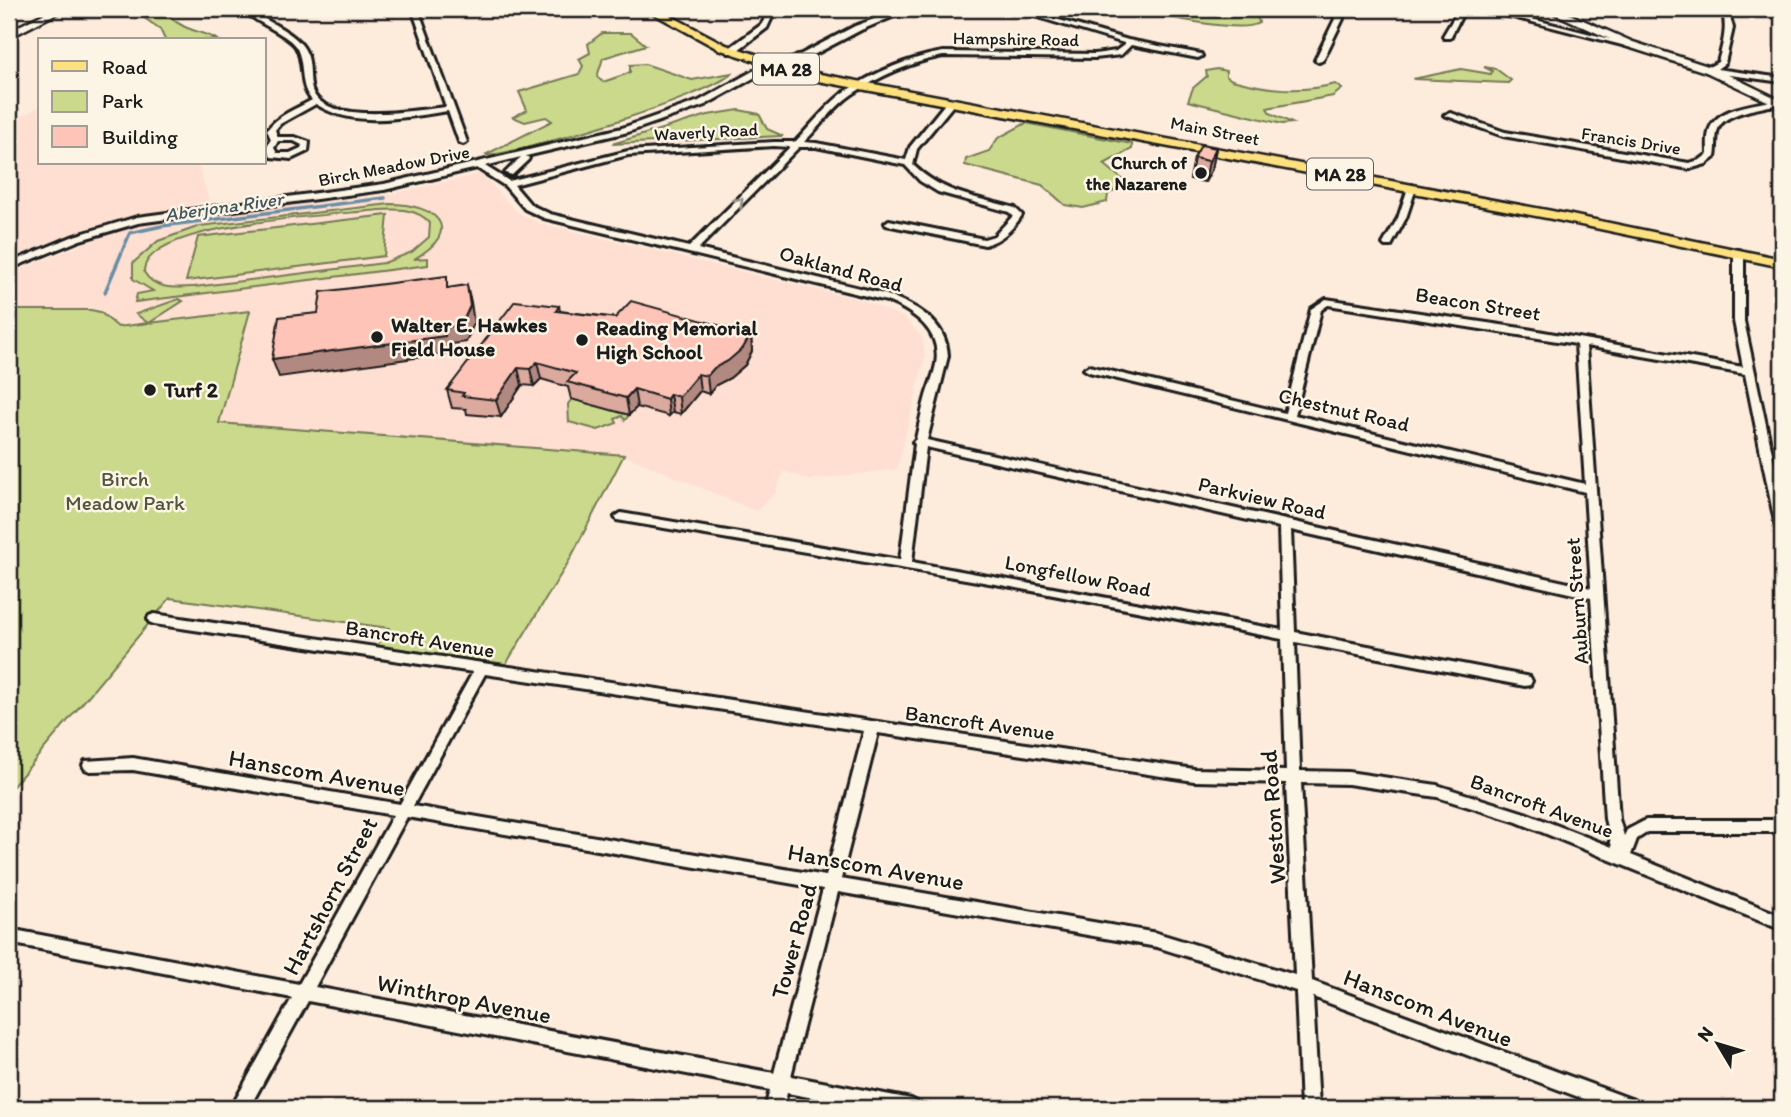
<svg xmlns="http://www.w3.org/2000/svg" width="1791" height="1117" viewBox="0 0 1791 1117" font-family="Itim,sans-serif">
<style>
.built{fill:#fedfd1}
.green{fill:#cbd98d;stroke:#747a54;stroke-width:2;fill-rule:evenodd}
.lines{fill:none;stroke-linecap:round;stroke-linejoin:round}
.stream{stroke:#698ea4;stroke-width:3.5}
.street-casing{stroke:#1c1c1c;stroke-width:6}
.secondary-casing{stroke:#1c1c1c;stroke-width:5}
.primary-casing{stroke:#1c1c1c;stroke-width:5}
.street{fill:#fcf5e5;fill-rule:evenodd}
.secondary{fill:#fcf5e5;fill-rule:evenodd}
.primary{fill:#fde080;fill-rule:evenodd}
.wall{fill:#dba99e;stroke:#1c1c1c;stroke-width:2}
.shaded-wall{fill:#b28981;stroke:#1c1c1c;stroke-width:2}
.building{fill:#ffc4b8;stroke:#1c1c1c;stroke-width:2}
.oneway{stroke:#97938b}
.poi-dot{fill:#1c1c1c;stroke:#fcf5e5;stroke-width:2.5}
.labels{text-anchor:middle;stroke-width:5;stroke-linejoin:round;paint-order:stroke}
.far-street-label{font-size:18px;fill:#1c1c1c;stroke:#fcf5e5}
.far-poi-label{font-size:18px;font-weight:bold;fill:#1c1c1c;stroke:#fcf5e5;text-anchor:end}
.shield{fill:#fcf5e5;stroke:#5f5d58;stroke-width:2}
.shield-label{font-size:19px;font-weight:bold;fill:#1c1c1c}
.far-water-label{font-size:19px;font-style:italic;fill:#425560;stroke:#fcf5e5}
.street-label{font-size:21px;fill:#1c1c1c;stroke:#fcf5e5}
.poi-label{font-size:21px;font-weight:bold;fill:#1c1c1c;stroke:#fcf5e5;text-anchor:start}
.park-label{font-size:21px;fill:#51553e;stroke:#fcf5e5}
.near-street-label{font-size:24px;fill:#1c1c1c;stroke:#fcf5e5}
</style>
<rect width="100%" height="100%" fill="#fdebdc"/>
<filter id="ink" filterUnits="userSpaceOnUse"><feTurbulence type="fractalNoise" baseFrequency=".0143" numOctaves="2"/><feDisplacementMap in="SourceGraphic" scale="14" xChannelSelector="R" yChannelSelector="G"/><feConvolveMatrix kernelMatrix="1 2 1 2 8 2 1 2 1" color-interpolation-filters="sRGB"/></filter>
<g filter="url(#ink)">
<path class="built" d="M40,107V163H198L209,201L94,227L9,259V122Z
M481,174L517,212L539,223L864,301L903,317L922,337L925,357L897,469L809,480L784,471L775,493L756,511L624,455L218,423L249,311L118,327L91,310H9V274L105,235L155,222L207,214L386,195Z"/>
<path class="green" d="M143,9L170,12L169,16C186,32 200,30 218,40H165L160,29L140,15Z
M1138,9H1197L1217,17L1253,16L1258,18L1259,23C1242,34 1160,16 1138,9Z
M602,33H631L646,45L603,58L597,77L603,82L626,74L630,72V65L645,64L692,80L732,73C713,95 518,155 485,155L552,121L546,117L525,122L513,117L527,110L519,92L579,74L583,66L579,59L590,53L588,44Z
M1484,67L1496,69L1511,80L1508,83L1413,79L1461,69L1491,74L1492,71Z
M1217,69L1226,71V76L1232,80C1269,90 1299,93 1336,84L1342,89L1333,96L1267,108L1270,113L1292,123L1282,124L1188,101L1193,88L1207,76L1206,71Z
M739,110L759,114L767,129L783,136L612,144L708,115Z
M1026,123L1132,144V149L1104,164L1128,184L1108,194L1107,202L1083,208L1065,205L1042,185L965,165L966,159L989,151L998,138Z
M390,204C435,204 466,229 414,259L428,258V265L135,302L137,294L153,291L133,279V263L158,241L200,226ZM379,210C397,209 417,208 430,223L429,237L412,252L384,263L194,287C176,288 154,290 144,272C143,222 339,215 379,210Z
M388,215L384,256L186,281L198,237Z
M179,299L183,301L149,323L250,311L219,423L624,455L569,561L506,664L376,647L389,628L170,598L9,791V310H91L100,312L118,327L148,323L136,314Z
M572,399L629,415L625,420L622,416L615,419L617,423L598,430L569,422L568,404Z"/>
<g class="lines">
<path class="stream" d="M105,292L130,233L162,226L385,198"/>
<defs>
<path id="street" d="M241,9H248L255,13L268,9H277L260,16C277,27 302,36 308,57C311,68 309,79 312,90C324,126 418,110 446,107L412,9H418L467,142L463,144L459,142L448,111C406,117 354,129 316,104L280,124L275,130L278,137H295L309,142L308,151L291,159L271,157L266,148L271,139L267,130C278,115 296,109 312,100C298,86 306,64 296,47C288,34 253,21 241,9ZM278,141H294L302,145L301,148L290,153H277L274,148Z
M902,9H911L861,30L800,62L759,75L705,105L628,132L526,156L529,158L528,160L512,175L505,173L521,157L485,166L509,181L628,151L774,142H795C810,127 828,103 846,91C875,72 909,58 943,52L1095,54L1116,51L1124,45V43L1011,9H1021L1128,40L1201,54L1202,56L1198,58L1131,45L1121,55L1095,58L943,56C912,62 877,77 851,95C834,107 819,127 804,142L816,143L906,160L910,147L948,100H954V104L917,149L913,165C943,194 976,197 1015,208L1022,215C1013,229 1002,240 985,245L886,225L885,223L889,220L984,239L994,236L1013,216L1009,212L938,192L920,181L905,165L816,147H799L698,249L884,294C914,304 947,321 948,356L927,440L1591,588L1585,492L1089,372L1084,369L1089,366L1285,413L1311,309L1326,299L1521,328L1743,367L1734,321V253L1739,250L1744,253V321L1782,500V531L1776,527L1745,374L1586,346L1619,819L1624,836L1627,830L1646,820H1782V832H1648L1637,839L1631,855L1782,916V930L1517,822L1437,797L1348,784L1301,783L1312,981L1631,1099L1637,1102L1640,1108H1608L1313,997L1319,1108H1301L1296,991L1157,947L838,892L791,1076L911,1099L917,1102L920,1108H867L787,1093L783,1108H765L770,1090L308,1001L249,1108H231L292,998L9,943V929L299,984L393,815L133,770L90,771L85,769L83,765L85,761L133,758L400,804L473,672L154,624L149,622L148,619L149,616L154,614L1194,769L1286,771L1282,639L1001,585L617,520L615,517L621,513L900,560L915,444L913,442L916,439C919,425 922,410 926,396C929,386 934,375 936,364C942,331 914,312 887,301L544,218L525,209L505,186L477,168L384,190L138,223L80,240L9,269V263L74,236L137,217L384,184L622,128L699,101L753,71L794,58L855,26ZM774,146L790,147L689,247L550,214L531,205L514,185L628,155ZM1328,305L1576,344L1585,484L1295,415L1321,310ZM926,447L1279,527L1282,630L912,562ZM1291,530L1591,598L1605,819L1612,847L1525,813L1437,785L1348,772L1300,771L1295,642L1525,686L1530,685L1532,681L1530,677L1525,676L1295,632ZM485,674L864,731L826,876L413,806ZM878,733L1194,781L1286,783L1295,975L1157,933L841,879ZM407,817L823,889L774,1073L315,987Z
M1331,9H1337L1343,19L1323,60L1319,62L1315,60L1335,19Z
M1459,9H1465L1450,38H1444L1443,36Z
M1482,9H1492L1634,45L1630,47Z
M1722,9H1728L1733,28L1725,63L1717,69L1782,78V82L1707,72V68L1718,62C1723,44 1728,27 1722,9Z
M768,14L773,15L767,28L734,53H728V49L761,25Z
M1776,100H1779V104C1763,108 1724,112 1718,129C1715,137 1717,148 1715,157L1706,164L1689,169L1503,136L1444,115L1451,113L1505,132L1689,163L1700,160L1708,154C1708,147 1707,139 1709,132C1714,107 1755,105 1776,100Z
M1412,185L1416,188L1406,218L1391,246H1385L1383,244L1398,218L1408,188Z"/>
<path id="secondary" d="M53,9H65L9,38V31Z
M1545,9H1558L1633,42L1714,68L1782,101V108L1706,72L1625,46Z"/>
<path id="primary" d="M645,9H658L726,45L820,74L1552,211L1782,259V267L1552,219L818,81L718,49Z"/>
</defs>
<use href="#street" class="street-casing"/>
<use href="#secondary" class="secondary-casing"/>
<use href="#primary" class="primary-casing"/>
<use href="#street" class="street"/>
<use href="#secondary" class="secondary"/>
<use href="#primary" class="primary"/>
</g>
<path class="wall" d="M1216,148L1212,169L1205,182L1190,179L1194,158Z
M559,306L560,311L751,334L752,351L745,365L730,378L716,385L709,394L700,391L681,414L673,412L669,416L637,407L629,415L571,399L568,387L541,379L534,386L522,385L501,417L467,414L466,409L452,408L447,390Z"/>
<path class="shaded-wall" d="M1216,148L1212,169L1205,182L1209,161Z
M467,285L471,302L474,323L466,342L452,344L450,353L279,377L272,359L446,327Z
M751,334L752,351L745,365L730,378L716,385L709,394L707,376L714,368Z
M537,362L541,379L534,386L530,369Z
M518,368L522,385L501,417L496,400Z
M698,374L700,391L681,414L679,397Z
M634,389L637,407L629,415L626,398Z
M670,394L673,412L669,416L667,399Z"/>
<path class="building" d="M1201,145L1216,148L1209,161L1194,158Z
M447,276V288L467,285L470,306L461,325L446,327L445,336L272,359L279,317L318,313L321,292Z
M515,301L559,306L556,311L615,318L631,301L751,334L743,348L728,361L714,368L707,376L698,374L679,397L670,394L667,399L634,389L626,398L567,382L576,373L537,362L530,369L518,368L496,400L462,396L464,393L447,390Z"/>
<defs><path id="oneway-chevron" d="M-2-3.5L2.5 0L-2 3.5" fill="none" stroke-width="1.6" stroke-linecap="round" stroke-linejoin="round" transform="scale(1.75)"/></defs>
<use class="oneway" href="#oneway-chevron" transform="translate(739 202) rotate(-45)"/>
</g>
<g class="poi-dot">
<circle cx="1201" cy="173" r="7"/>
<circle cx="377" cy="337" r="7"/>
<circle cx="582" cy="340" r="7"/>
<circle cx="150" cy="390" r="7"/>
</g>
<g class="labels">
<g class="far-street-label">
<text transform="translate(1016 39) rotate(1)" y="6">Hampshire Road</text>
<text transform="translate(1215 131) rotate(11)" y="6">Main Street</text>
<text transform="translate(706 132) rotate(-3)" y="6">Waverly Road</text>
<text transform="translate(1631 141) rotate(9)" y="6">Francis Drive</text>
<text transform="translate(394 166) rotate(-11)" y="6">Birch Meadow Drive</text>
</g>
<g class="far-poi-label">
<text x="1187" y="169">Church of<tspan x="1187" dy="21">the Nazarene</tspan></text>
</g>
<g class="shield">
<rect x="753" y="53.5" width="66" height="31" rx="5"/>
<rect x="1307" y="158.5" width="66" height="31" rx="5"/>
</g>
<g class="shield-label">
<text x="786" y="76">MA 28</text>
<text x="1340" y="181">MA 28</text>
</g>
<g class="far-water-label">
<text transform="translate(224 206) rotate(-8)" y="7">Aberjona River</text>
</g>
<g class="street-label">
<text transform="translate(841 269) rotate(15)" y="7">Oakland Road</text>
<text transform="translate(1478 304) rotate(9)" y="7">Beacon Street</text>
<text transform="translate(1344 410) rotate(13)" y="7">Chestnut Road</text>
<text transform="translate(1262 498) rotate(13)" y="7">Parkview Road</text>
<text transform="translate(1078 576) rotate(11)" y="7">Longfellow Road</text>
<text transform="translate(1577 601) rotate(-94)" y="7">Auburn Street</text>
<text transform="translate(420 639) rotate(9)" y="7">Bancroft Avenue</text>
<text transform="translate(980 723) rotate(8)" y="7">Bancroft Avenue</text>
<text transform="translate(1542 806) rotate(20)" y="7">Bancroft Avenue</text>
</g>
<g class="poi-label">
<text x="391" y="332">Walter E. Hawkes<tspan x="391" dy="24">Field House</tspan></text>
<text x="596" y="335">Reading Memorial<tspan x="596" dy="24">High School</tspan></text>
<text x="164" y="397">Turf 2</text>
</g>
<g class="park-label">
<text x="125" y="486">Birch<tspan x="125" dy="24">Meadow Park</tspan></text>
</g>
<g class="near-street-label">
<text transform="translate(317 773) rotate(10)" y="8">Hanscom Avenue</text>
<text transform="translate(1273 817) rotate(-94)" y="8">Weston Road</text>
<text transform="translate(876 867) rotate(10)" y="8">Hanscom Avenue</text>
<text transform="translate(330 896) rotate(-62)" y="8">Hartshorn Street</text>
<text transform="translate(794 941) rotate(-75)" y="8">Tower Road</text>
<text transform="translate(464 999) rotate(11)" y="8">Winthrop Avenue</text>
<text transform="translate(1428 1008) rotate(21)" y="8">Hanscom Avenue</text>
</g>
</g>
<rect width="1791" height="1117" fill="none" stroke="#fcf5e5" stroke-width="35"/>
<rect x="18" y="18" width="1756" height="1082" fill="none" stroke="#1c1c1c" stroke-width="2.5" filter="url(#ink)"/>
<rect x="38" y="38" width="228" height="126" fill="#fcf5e5" stroke="#a29e95" stroke-width="2"/>
<rect x="52" y="61" width="35" height="10" fill="#fde080" stroke="#a29e95" stroke-width="2"/>
<text x="102" y="74" font-size="21" fill="#1c1c1c">Road</text>
<rect x="52" y="91" width="35" height="21" fill="#cbd98d" stroke="#a29e95" stroke-width="2"/>
<text x="102" y="108" font-size="21" fill="#1c1c1c">Park</text>
<rect x="52" y="126" width="35" height="21" fill="#ffc4b8" stroke="#a29e95" stroke-width="2"/>
<text x="102" y="144" font-size="21" fill="#1c1c1c">Building</text>
<g transform="translate(1718 1044) rotate(308)" stroke="#fcf5e5" stroke-width="5" paint-order="stroke">
<path d="M0-5L12 26L0 18L-12 26Z" fill="#1c1c1c"/>
<text y="-10" font-size="19" font-weight="bold" text-anchor="middle" fill="#1c1c1c">N</text>
</g>
</svg>
